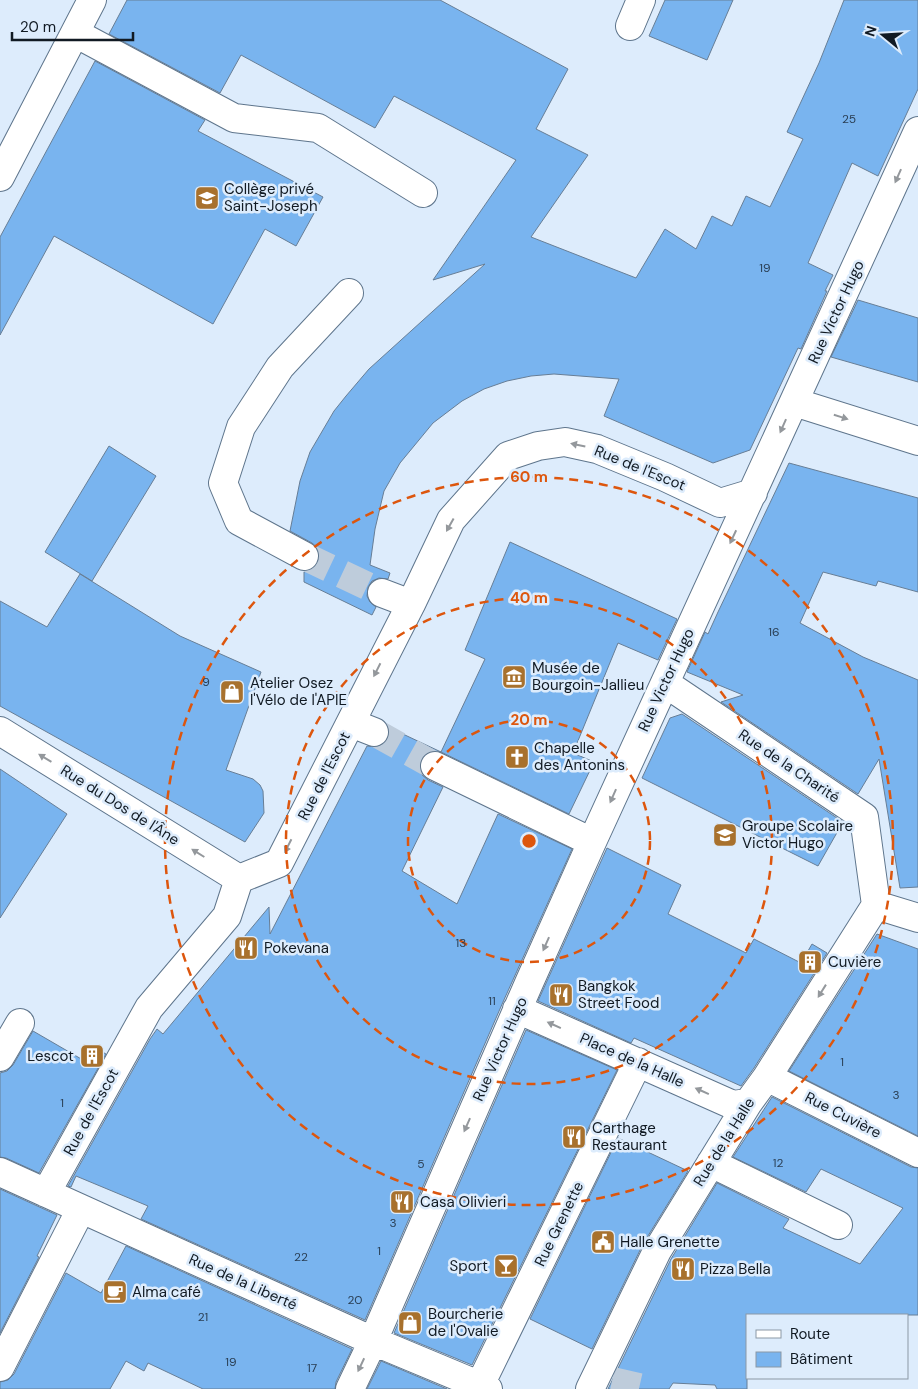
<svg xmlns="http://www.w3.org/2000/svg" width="918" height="1389" viewBox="0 0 918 1389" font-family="'DM Sans',sans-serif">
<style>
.building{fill:#79b4ef;stroke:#677e96}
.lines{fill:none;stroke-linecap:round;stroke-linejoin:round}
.minor-tunnel{stroke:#beccdb;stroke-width:28;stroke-dasharray:28 14;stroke-linecap:butt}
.minor-casing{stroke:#5e758c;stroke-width:30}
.minor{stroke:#fff;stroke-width:28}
.oneway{fill:#94989c}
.ring{fill:none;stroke:#dd560d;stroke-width:2.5;stroke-dasharray:9 6}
.labels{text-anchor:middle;stroke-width:5;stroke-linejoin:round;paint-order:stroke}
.number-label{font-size:12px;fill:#2b4056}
.poi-label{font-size:15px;fill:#111a23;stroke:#ddecfc;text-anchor:start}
.street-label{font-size:15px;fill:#111a23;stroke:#ddecfc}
.centre{fill:#dd560d;stroke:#ddecfc;stroke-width:2.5}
.ring-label{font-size:15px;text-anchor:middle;font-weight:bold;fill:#dd560d;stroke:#ddecfc;stroke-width:5;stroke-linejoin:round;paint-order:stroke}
</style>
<rect width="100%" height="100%" fill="#ddecfc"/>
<path class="building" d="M127,0H440L568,69L536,129L588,155L531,237L636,278L665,229L696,249L712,216L732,226L746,196L770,207L803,139L787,132L819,63L844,0H918V89L878,176L852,163L808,263L833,275L825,291H827L801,349L798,348L750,450L713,463L604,416L619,379L554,374L531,376L507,381L484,389L462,401L433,423L400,463L384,491L375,529L370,565L390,573L388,579L379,578L372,581L368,587L367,596L370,602L376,607L372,615L304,582V572L313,569L318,563L320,555L318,548L312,543L290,531L300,481L310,452L334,411L346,396L369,369L485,264L433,280L516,160L394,96L375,128L241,55L220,93L109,34Z
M665,0H733L707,60L649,36Z
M95,61L205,120L198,131L323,197L296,246L265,229L213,324L54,236L0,335V237Z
M858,300L918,318V382L831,357Z
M109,446L156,476L92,581L45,552Z
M789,463L918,498V592L878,581L876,586L823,572L800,623L863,657L918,680V887L900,888L879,759L858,794L721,702L743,695L687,672L705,632L708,634L718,612Z
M510,542L677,619L658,660L618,643L573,753L594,762L569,814L441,752L485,659L465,650Z
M80,574L180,636L261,672L226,770L253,779L260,785L263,791L264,813L245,842L0,706V601L47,627Z
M682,714L843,822L818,866L642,778L670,718Z
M388,727L441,752L433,751L427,753L421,760L420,768L422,775L428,780L443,787L402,871L457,904L498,814L572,849L503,1002L365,1320L141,1219L148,1206L76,1176L71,1187L68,1186L150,1039L157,1029L163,1034L269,907L270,934L367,746L376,747L384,744L389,737Z
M0,769L67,814L0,918Z
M607,848L681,885L668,914L746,953L754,939L801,963L812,944L827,953L754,1068L741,1086L634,1038L631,1043L538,1001Z
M877,934L918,949V1136L789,1071Z
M526,1030L617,1070L472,1365L394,1333Z
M33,1031L83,1060L90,1045L106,1054L39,1173L6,1158L0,1157V1073L7,1071L13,1065Z
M772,1097L911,1167L918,1168V1315H747V1389H717L715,1385L673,1383L669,1389H608L671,1259L717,1183L789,1219L783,1228L860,1264L903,1208L821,1169L806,1192L733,1157Z
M618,1138L688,1171L643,1244L592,1349L530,1319Z
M0,1189L57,1215L37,1256L39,1257L0,1333Z
M126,1246L352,1349L336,1382L335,1389H203L148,1363L144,1371L126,1361L110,1389H0V1382L8,1380L14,1374L66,1273L101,1293Z
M381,1361L447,1389H367Z"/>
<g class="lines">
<path class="minor-tunnel" d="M304,556L382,593
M374,732L435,766
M612,1381L647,1389"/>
<defs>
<path id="minor" d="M630,26L641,0
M75,33L234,118L318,128L423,193
M0,177L92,0
M794,402L918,441
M304,556L239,521L223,483L241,427L280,367L349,293
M382,593L411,604
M665,683L864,817L876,905
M351,723L374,732
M0,731L239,879
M435,766L592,842
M876,905L918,918
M517,1009L733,1105L748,1103
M0,1057L20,1023
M767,1077L918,1153
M711,1163L838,1225
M0,1172L373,1341L488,1389
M46,1193L149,1008L227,916L239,879L279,863L411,604L451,520L508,456L538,446L565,442L597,449L665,477L720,503L753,493
M0,1367L81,1209
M480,1385L638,1062
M350,1389L373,1341L529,983L592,842L918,131
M590,1389L657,1251L748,1103L767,1077L876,905"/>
</defs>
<use href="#minor" class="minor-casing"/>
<use href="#minor" class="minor"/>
</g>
<defs><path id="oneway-solid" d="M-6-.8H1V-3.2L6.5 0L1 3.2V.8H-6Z" transform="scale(1.25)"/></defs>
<g class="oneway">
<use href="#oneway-solid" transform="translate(898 176) rotate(114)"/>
<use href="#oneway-solid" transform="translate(841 417) rotate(17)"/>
<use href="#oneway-solid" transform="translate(783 426) rotate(114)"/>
<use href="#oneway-solid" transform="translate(578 445) rotate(-168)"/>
<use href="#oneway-solid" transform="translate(450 525) rotate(119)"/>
<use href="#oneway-solid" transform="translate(733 537) rotate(115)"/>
<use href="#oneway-solid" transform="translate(377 670) rotate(117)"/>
<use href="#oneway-solid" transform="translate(45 758) rotate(-149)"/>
<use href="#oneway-solid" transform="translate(613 796) rotate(114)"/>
<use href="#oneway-solid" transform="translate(288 846) rotate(117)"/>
<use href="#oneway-solid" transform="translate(198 853) rotate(-148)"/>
<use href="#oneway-solid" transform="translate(546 944) rotate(114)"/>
<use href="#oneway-solid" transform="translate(822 991) rotate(122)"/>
<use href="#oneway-solid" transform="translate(554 1025) rotate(-156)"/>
<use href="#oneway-solid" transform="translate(702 1091) rotate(-156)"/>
<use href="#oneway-solid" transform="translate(467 1125) rotate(114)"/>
<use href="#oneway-solid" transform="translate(361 1365) rotate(115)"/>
</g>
<g class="ring">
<circle cx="529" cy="841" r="121"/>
<circle cx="529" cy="841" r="243"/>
<circle cx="529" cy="841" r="364"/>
</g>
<defs>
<symbol id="school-square" viewBox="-11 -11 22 22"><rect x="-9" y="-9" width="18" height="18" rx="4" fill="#a8712d" stroke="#ddecfc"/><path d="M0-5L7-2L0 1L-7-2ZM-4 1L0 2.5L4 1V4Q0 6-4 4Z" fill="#fff"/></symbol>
<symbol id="museum-square" viewBox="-11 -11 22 22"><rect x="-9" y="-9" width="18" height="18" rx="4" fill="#a8712d" stroke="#ddecfc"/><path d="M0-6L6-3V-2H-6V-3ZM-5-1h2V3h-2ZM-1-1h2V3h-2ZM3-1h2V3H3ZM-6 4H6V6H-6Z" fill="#fff"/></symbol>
<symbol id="shop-square" viewBox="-11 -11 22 22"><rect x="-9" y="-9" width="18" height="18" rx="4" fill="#a8712d" stroke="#ddecfc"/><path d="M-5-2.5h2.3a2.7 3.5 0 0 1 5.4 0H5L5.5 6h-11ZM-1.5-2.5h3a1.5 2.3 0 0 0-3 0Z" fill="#fff"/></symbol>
<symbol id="church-square" viewBox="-11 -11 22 22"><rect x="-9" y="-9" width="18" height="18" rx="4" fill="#a8712d" stroke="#ddecfc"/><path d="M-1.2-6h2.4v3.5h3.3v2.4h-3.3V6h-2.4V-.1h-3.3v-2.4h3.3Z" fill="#fff"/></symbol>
<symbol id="restaurant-square" viewBox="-11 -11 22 22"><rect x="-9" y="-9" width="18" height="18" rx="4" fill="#a8712d" stroke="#ddecfc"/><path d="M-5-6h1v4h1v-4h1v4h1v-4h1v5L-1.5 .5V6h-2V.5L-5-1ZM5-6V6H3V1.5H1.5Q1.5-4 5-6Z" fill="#fff"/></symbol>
<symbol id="building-square" viewBox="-11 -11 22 22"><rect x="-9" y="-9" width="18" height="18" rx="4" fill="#a8712d" stroke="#ddecfc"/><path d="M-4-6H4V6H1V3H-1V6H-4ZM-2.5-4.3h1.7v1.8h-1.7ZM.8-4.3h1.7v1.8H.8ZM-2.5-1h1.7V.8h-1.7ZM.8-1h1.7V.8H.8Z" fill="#fff"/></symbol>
<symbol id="civic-square" viewBox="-11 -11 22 22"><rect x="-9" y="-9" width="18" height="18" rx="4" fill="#a8712d" stroke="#ddecfc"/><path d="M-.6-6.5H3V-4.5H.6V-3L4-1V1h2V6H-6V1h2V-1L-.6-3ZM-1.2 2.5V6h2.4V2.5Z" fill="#fff"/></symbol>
<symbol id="bar-square" viewBox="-11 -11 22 22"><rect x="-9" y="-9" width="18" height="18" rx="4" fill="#a8712d" stroke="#ddecfc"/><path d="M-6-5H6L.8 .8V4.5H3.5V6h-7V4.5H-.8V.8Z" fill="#fff"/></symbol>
<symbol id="cafe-square" viewBox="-11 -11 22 22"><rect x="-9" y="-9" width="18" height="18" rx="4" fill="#a8712d" stroke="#ddecfc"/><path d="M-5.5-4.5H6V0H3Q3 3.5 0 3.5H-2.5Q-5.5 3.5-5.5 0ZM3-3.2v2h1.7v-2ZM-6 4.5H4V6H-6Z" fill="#fff"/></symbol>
</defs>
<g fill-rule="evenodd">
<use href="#school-square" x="193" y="184" width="28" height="28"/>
<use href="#museum-square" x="500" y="663" width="28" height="28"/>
<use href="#shop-square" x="218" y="678" width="28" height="28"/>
<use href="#church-square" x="503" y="743" width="28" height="28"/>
<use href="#school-square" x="711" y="821" width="28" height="28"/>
<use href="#restaurant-square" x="232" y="934" width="28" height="28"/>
<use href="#building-square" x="796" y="948" width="28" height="28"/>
<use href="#restaurant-square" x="547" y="981" width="28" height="28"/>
<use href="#building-square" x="78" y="1042" width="28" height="28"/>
<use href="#restaurant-square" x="560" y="1123" width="28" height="28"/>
<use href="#restaurant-square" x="388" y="1188" width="28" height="28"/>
<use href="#civic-square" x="589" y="1228" width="28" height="28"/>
<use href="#bar-square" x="492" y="1252" width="28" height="28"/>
<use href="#restaurant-square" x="669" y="1255" width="28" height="28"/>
<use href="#cafe-square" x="101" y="1278" width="28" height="28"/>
<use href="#shop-square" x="396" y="1309" width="28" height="28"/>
</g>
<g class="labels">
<g class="number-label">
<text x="849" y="123">25</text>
<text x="765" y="272">19</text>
<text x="774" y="636">16</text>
<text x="206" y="686">9</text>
<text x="461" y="947">13</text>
<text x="492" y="1005">11</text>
<text x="842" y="1066">1</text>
<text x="896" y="1099">3</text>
<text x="62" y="1107">1</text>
<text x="778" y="1167">12</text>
<text x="421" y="1168">5</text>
<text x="393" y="1227">3</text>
<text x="379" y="1255">1</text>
<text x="301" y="1261">22</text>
<text x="355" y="1304">20</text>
<text x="203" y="1321">21</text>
<text x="231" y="1366">19</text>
<text x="312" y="1372">17</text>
</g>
<g class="poi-label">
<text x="224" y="194">Collège privé<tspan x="224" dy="17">Saint-Joseph</tspan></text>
<text x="532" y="673">Musée de<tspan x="532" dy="17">Bourgoin-Jallieu</tspan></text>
<text x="250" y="688">Atelier Osez<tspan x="250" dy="17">l'Vélo de l'APIE</tspan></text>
<text x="534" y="753">Chapelle<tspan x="534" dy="17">des Antonins</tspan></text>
<text x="742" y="831">Groupe Scolaire<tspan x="742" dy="17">Victor Hugo</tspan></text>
<text x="264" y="953">Pokevana</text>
<text x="828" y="967">Cuvière</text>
<text x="578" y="991">Bangkok<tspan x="578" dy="17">Street Food</tspan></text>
<text x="74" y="1061" text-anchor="end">Lescot</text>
<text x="592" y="1133">Carthage<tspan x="592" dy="17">Restaurant</tspan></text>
<text x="420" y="1207">Casa Olivieri</text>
<text x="620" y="1247">Halle Grenette</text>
<text x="488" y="1271" text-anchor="end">Sport</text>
<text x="700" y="1274">Pizza Bella</text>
<text x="132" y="1297">Alma café</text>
<text x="428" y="1319">Bourcherie<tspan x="428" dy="17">de l'Ovalie</tspan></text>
</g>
<g class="street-label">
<text transform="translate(836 312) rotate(-65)" y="5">Rue Victor Hugo</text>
<text transform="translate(640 468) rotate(22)" y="5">Rue de l'Escot</text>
<text transform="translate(666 680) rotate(-65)" y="5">Rue Victor Hugo</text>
<text transform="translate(789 766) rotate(34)" y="5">Rue de la Charité</text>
<text transform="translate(324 776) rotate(-63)" y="5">Rue de l'Escot</text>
<text transform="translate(120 805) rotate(32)" y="5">Rue du Dos de l'Âne</text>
<text transform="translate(500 1049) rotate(-66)" y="5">Rue Victor Hugo</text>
<text transform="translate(632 1060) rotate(24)" y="5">Place de la Halle</text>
<text transform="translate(91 1112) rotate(-61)" y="5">Rue de l'Escot</text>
<text transform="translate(843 1115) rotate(27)" y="5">Rue Cuvière</text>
<text transform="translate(724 1142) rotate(-58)" y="5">Rue de la Halle</text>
<text transform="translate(559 1224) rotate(-64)" y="5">Rue Grenette</text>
<text transform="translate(243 1282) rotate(24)" y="5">Rue de la Liberté</text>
</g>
</g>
<circle cx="529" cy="841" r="8" class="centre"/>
<g class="ring-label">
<text x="529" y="482">60 m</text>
<text x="529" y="603">40 m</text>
<text x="529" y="725">20 m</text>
</g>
<rect x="746" y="1314" width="162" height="65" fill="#ddecfc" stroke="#8b98a5"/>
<rect x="756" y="1330" width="25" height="8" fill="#ffffff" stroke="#8b98a5"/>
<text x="790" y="1339" font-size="15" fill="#111a23">Route</text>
<rect x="756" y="1352" width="25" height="15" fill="#79b4ef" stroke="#8b98a5"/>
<text x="790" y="1364" font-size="15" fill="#111a23">Bâtiment</text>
<g transform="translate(883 35) rotate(288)" stroke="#ddecfc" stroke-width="4" paint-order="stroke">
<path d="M0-4L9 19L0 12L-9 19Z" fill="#111a23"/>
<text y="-8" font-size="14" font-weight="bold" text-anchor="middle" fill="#111a23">N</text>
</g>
<path d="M12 32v8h121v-8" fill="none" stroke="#111a23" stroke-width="2.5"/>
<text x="20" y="32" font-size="15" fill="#111a23" stroke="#ddecfc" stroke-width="4" paint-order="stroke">20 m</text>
</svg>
